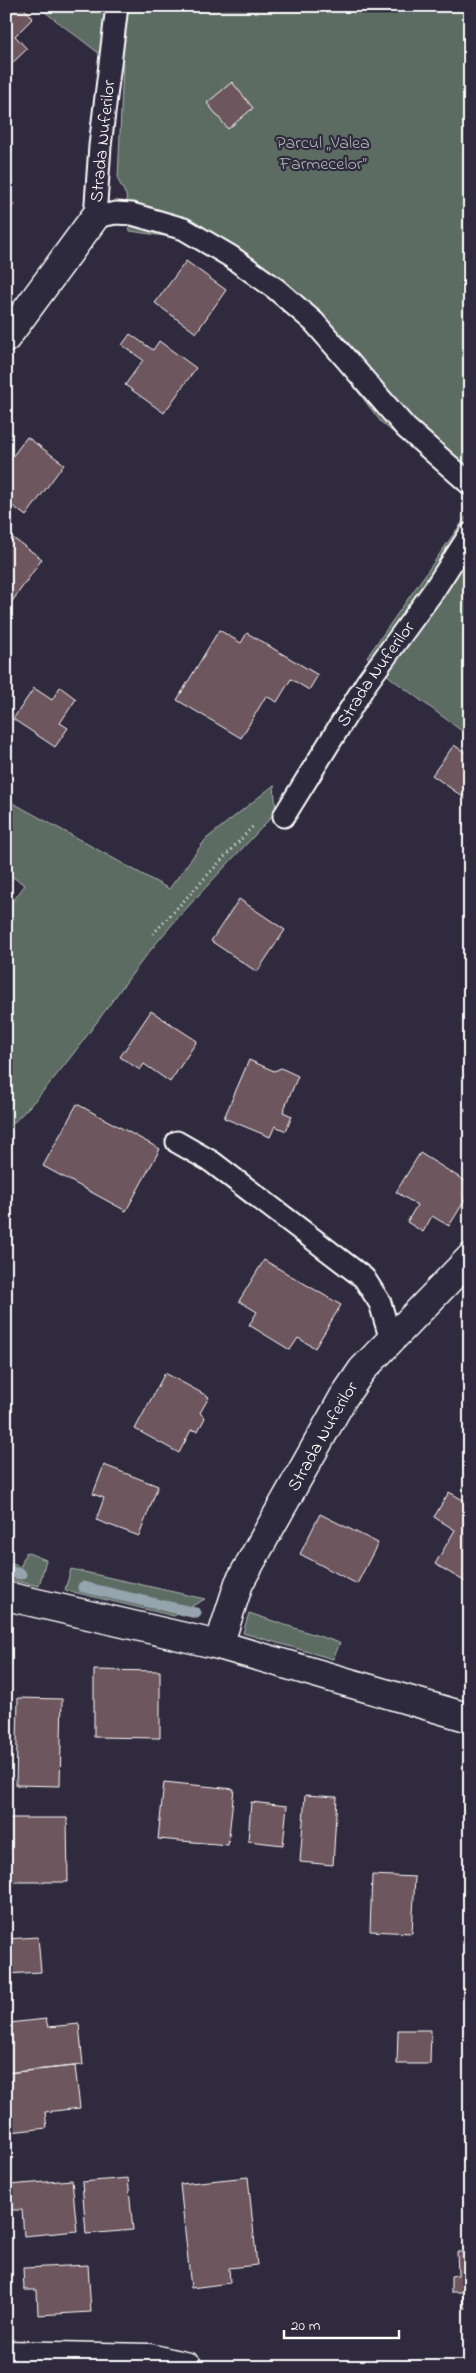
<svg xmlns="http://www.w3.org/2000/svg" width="476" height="2373" viewBox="0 0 476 2373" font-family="'Indie Flower',sans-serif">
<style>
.green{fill:#5c6c64;stroke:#aeb6b2}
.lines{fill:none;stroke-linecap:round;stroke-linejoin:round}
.stream{stroke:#95a4ad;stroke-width:11}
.building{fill:#6e575e;stroke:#fff}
.service-casing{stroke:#fff;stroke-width:25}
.minor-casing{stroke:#fff;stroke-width:31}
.path{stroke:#fff;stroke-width:3;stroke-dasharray:1 4;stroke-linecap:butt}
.service{stroke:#2f2a3d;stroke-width:21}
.minor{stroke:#2f2a3d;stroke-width:28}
.labels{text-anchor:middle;stroke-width:4.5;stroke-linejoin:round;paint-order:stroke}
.street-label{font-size:18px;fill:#fff;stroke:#2f2a3d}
.park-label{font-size:18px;fill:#aeb6b2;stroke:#2f2a3d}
</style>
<rect width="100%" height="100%" fill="#2f2a3d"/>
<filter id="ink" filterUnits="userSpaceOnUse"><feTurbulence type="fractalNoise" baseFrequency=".02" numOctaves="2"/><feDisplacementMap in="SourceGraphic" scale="10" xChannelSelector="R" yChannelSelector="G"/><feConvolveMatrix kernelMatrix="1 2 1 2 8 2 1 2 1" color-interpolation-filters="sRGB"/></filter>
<g filter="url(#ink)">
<path class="green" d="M37,6H470V498L381,422L316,337L275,294L185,239L130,231L126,195L118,180L123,63L100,54Z
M470,511V737L392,679L367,657Z
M274,785L276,812C237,855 195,897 158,941C106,1004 66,1074 6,1130V910L25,885L6,873V814L13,803L169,889L206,839Z
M26,1552L46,1560L39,1586L6,1579V1563L21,1566Z
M71,1569L205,1599L174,1616L65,1590Z
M249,1613L340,1643L333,1659L243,1633Z"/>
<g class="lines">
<path class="stream" d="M6,1571L21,1574
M83,1587L196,1613"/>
</g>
<path class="building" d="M6,6H22L33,18L15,36L27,49L6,69Z
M232,82L253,108L228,129L207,103Z
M470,141V152L465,149Z
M6,197L14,205L6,214Z
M186,261L226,290L196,333L155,303Z
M130,334L153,350L159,341L196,368L164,413L125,385L143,360L122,345Z
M27,437L64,464L26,516L6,501V465Z
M6,533L42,559L11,603L6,600Z
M219,630L241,643L247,633L318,675L309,690L291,679L277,702L266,696L241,738L177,700Z
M60,687L76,699L60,723L68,728L55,747L13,719L34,688L52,700Z
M454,745L470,756V802L432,775Z
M239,899L285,930L257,972L211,941Z
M151,1011L197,1041L170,1082L144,1064L140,1070L120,1057Z
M249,1060L274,1071L281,1068L298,1076L283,1112L292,1116L286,1131L275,1126L270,1137L224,1118Z
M470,1103V1114L464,1110Z
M77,1104L160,1149L126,1211L43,1166Z
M420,1153L470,1184V1192L449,1226L432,1216L423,1232L407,1222L417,1205L396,1192Z
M264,1260L341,1305L315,1348L298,1338L290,1350L249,1325L257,1312L239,1301Z
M470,1370V1387L462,1383Z
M165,1373L209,1397L200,1413L205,1418L198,1431L191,1430L179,1453L135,1429Z
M104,1465L158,1486L139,1536L96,1520L104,1498L93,1494Z
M449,1492L470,1504L469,1584L435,1564L455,1530L434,1517Z
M320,1514L378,1543L357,1584L300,1554Z
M94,1670L160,1671V1738L94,1737Z
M18,1698L62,1699L60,1786L16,1785Z
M164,1782L234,1789L228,1845L158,1839Z
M305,1795L337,1797L333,1865L300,1862Z
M251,1802L287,1806L283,1845L248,1841Z
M6,1818H67L68,1882H6Z
M372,1875L415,1877L412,1933L370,1931Z
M38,1937L41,1972L6,1974V1939Z
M46,2019L48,2027L79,2024L83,2065L6,2073V2042H11L9,2023Z
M398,2030H431L430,2064H397Z
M75,2066L80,2108L45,2112L47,2128L10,2132L6,2073Z
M248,2177L257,2265L229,2268L230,2283L191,2288L180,2184Z
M128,2178L133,2230L86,2234L82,2182Z
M72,2180L77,2231L24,2236L22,2210H10L8,2185Z
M457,2252H470V2308H463V2292H451V2276L458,2275Z
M88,2265L91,2312L38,2315L37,2290H24L23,2268Z"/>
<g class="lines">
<defs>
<g id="service">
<path d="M117,6L100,146L95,217L116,213L132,214L184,229L230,256L276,289L314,322L406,428L470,484"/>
<path id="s1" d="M284,816L367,682L434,590L470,534"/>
<path d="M177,1142L212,1162L364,1278L380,1303L391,1340"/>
</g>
<g id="minor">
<path d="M6,338L95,217"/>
<path d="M6,1596L219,1645L470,1718"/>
<path id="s2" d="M219,1645L239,1583L343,1398L362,1370L470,1258"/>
<path d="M6,2355L149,2358L188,2367"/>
</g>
</defs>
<use href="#service" class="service-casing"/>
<use href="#minor" class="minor-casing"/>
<path class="path" d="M153,934L255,824"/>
<use href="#service" class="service"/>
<use href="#minor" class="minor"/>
</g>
</g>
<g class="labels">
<g class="street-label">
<text transform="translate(102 141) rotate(-84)" y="6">Strada Nuferilor</text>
<text dy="6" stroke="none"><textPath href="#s1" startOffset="169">Strada Nuferilor</textPath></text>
<text dy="6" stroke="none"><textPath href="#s2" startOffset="234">Strada Nuferilor</textPath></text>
</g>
<g class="park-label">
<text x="323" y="148">Parcul „Valea<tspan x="323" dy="21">Farmecelor”</tspan></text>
</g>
</g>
<rect width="476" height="2373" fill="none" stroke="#2f2a3d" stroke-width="25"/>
<rect x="12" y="12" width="451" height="2348" fill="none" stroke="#fff" stroke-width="2" filter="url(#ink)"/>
<path d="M284 2330v8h115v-8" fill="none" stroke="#ffffff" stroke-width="2.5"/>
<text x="291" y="2330" font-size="15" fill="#ffffff" stroke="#2f2a3d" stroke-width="4" paint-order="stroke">20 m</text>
</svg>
